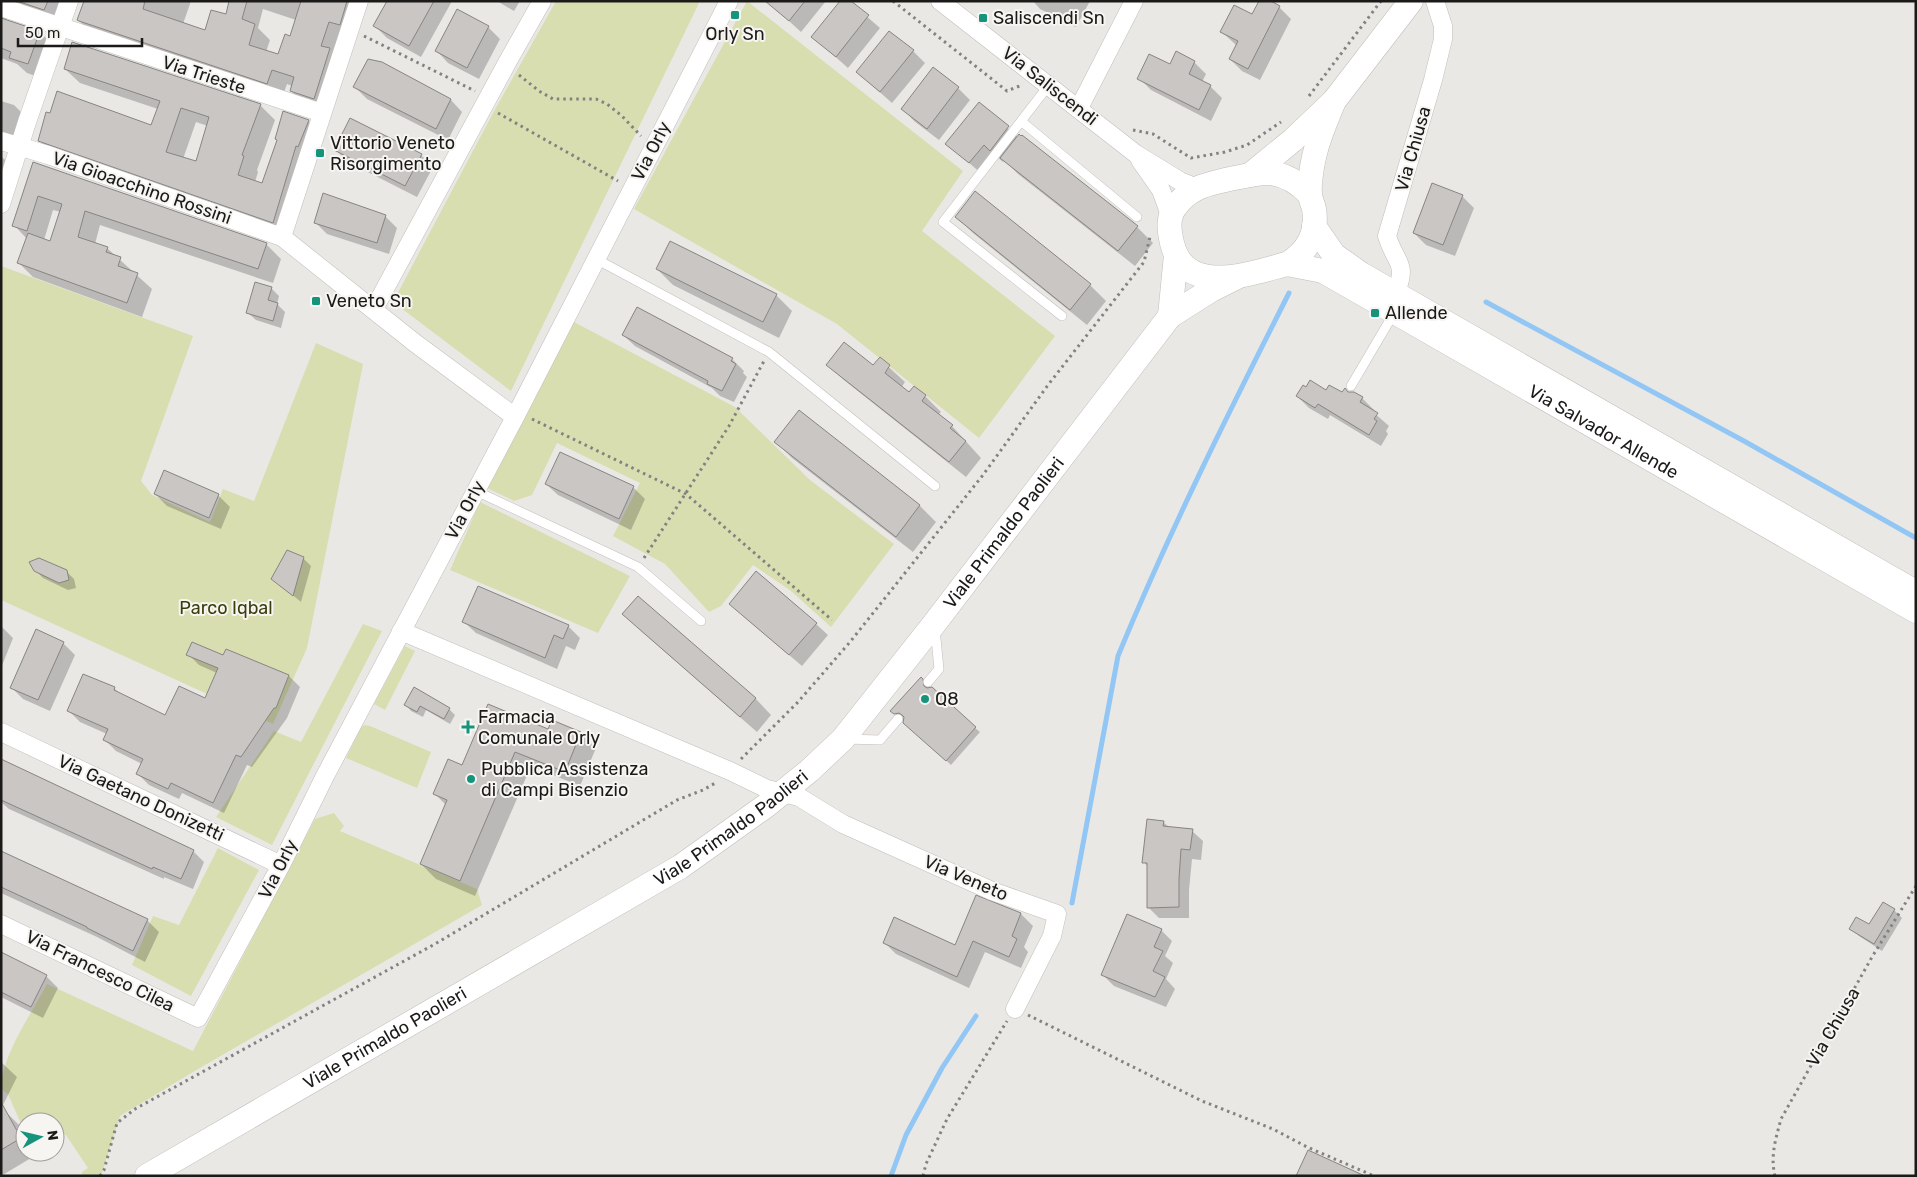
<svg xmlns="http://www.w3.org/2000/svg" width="1917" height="1177" viewBox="0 0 1917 1177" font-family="Rubik,sans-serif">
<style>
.green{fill:#d9deb0}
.shadow{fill:#0003;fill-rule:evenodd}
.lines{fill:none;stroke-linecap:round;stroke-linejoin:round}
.stream{stroke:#92c6f4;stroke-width:5}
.building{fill:#cac6c4;stroke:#888483;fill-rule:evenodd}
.lane-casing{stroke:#c1bebb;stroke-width:10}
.street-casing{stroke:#c1bebb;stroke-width:19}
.secondary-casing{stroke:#c1bebb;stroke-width:25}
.path{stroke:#848280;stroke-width:3;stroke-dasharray:2.5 4;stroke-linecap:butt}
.lane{stroke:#fff;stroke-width:9}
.street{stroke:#fff;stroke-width:18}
.secondary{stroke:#fff;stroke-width:24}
.poi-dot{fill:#15947b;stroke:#f7f5f2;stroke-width:2}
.labels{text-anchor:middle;stroke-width:4;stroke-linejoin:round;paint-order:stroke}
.poi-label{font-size:18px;fill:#1b1a19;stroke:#f7f5f2;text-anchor:start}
.street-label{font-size:18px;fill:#1b1a19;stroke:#f7f5f2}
.park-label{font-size:18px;fill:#3b3e0b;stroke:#f7f5f2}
</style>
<rect width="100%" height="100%" fill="#eae8e5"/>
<path class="green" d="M556,1H700L511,391L393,302L493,113Z
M747,1L963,171L922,231L1055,336L979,438L837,324L634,209Z
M1,266L193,336L141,481L152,495L210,522L223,489L254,501L316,343L363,364L307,648L273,724L1,600Z
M574,322L735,407L810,480L894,544L831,627L791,591L753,565L721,606L709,612L665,564L613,536L640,483L557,443L532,495L514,501L487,488Z
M480,502L630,576L598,633L450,570Z
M363,624L382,631L272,845L216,817L274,731L301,742Z
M405,646L415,651L385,710L374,704Z
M365,725L370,726L431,752L417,788L346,758L361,727Z
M334,813L344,826L340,831L477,889L482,905L193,1072L120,1116L101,1176H82V1172L88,1168L66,1135L55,1130V1122H25V1133L8,1094L1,1089C1,1056 32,1013 47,984L193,1051L315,819Z
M218,848L259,870L191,996L132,965L153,916L179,925Z"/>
<path class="shadow" d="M1,1H69L60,25L10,14L6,21L40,32L56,48L44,79L27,73L17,64L1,58Z
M85,1H191L183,24L206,31L226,16L231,1H360L329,113L306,106L291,91L292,86L287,84L282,98L93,34L78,20ZM263,9L296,20L290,37L279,56L266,52L270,40L258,28Z
M389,1H452L421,57L387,38L375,26Z
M497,1H520L514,11Z
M767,1H826L801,32Z
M849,1L880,28L848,68L813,37Z
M1033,1H1090L1076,27L1040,9Z
M1279,7L1291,19L1260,80L1242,71L1230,59L1237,46L1222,32L1253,16Z
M458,11L488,27L500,39L479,79L448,63L437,51Z
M913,51L925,63L892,103L857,72Z
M1194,62L1206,74L1202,82L1210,86L1222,98L1211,121L1151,90L1139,78L1170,65Z
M382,64L451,100L462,112L448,140L367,99L355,87Z
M65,69L260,105L275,120L257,170L258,172L255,182L263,185L278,140L308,121L323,136L287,236L54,155L39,140L152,126L158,109L80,83ZM196,122L208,126L197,163L183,159Z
M958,88L970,100L939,140L914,121L903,109Z
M1,101L14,105L25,116L16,142L1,150Z
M979,104L1018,137L1137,227L1153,243L1135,266L1018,174L1004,160L1003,162L996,156L982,174L947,144Z
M336,150L421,155L433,167L417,197L348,162Z
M1,156L9,164L1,190Z
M34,163L266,244L281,259L273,283L100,225L95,244L107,248L152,289L142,317L33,277L18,262L27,239L14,225ZM53,210L61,212L51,243L44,240Z
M975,192L1090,285L1106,301L1087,325L973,233L957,217Z
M1462,196L1474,208L1455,256L1426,245L1414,233Z
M385,216L397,228L389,254L327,234L315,222Z
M657,269L776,295L792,311L779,338L673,285Z
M271,288L279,296L277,304L285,312L281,328L256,320L248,313Z
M623,335L732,359L744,371L743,373L747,377L734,402L720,396L712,388L635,346Z
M880,359L905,382L901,388L909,394L925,396L941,412L938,415L952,426L981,458L966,477L844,380L828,365L873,367Z
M1327,392L1343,394L1353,393L1362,398L1374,410L1373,412L1389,426L1386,431L1388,434L1381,446L1330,415L1328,419L1309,408L1297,396Z
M799,412L920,506L936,522L913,552L792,458L776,442Z
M546,484L633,487L645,499L631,530L558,495Z
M155,494L218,495L230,507L221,529L167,506Z
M303,558L311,566L301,602L273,579Z
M35,570L66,571L74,579L76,588L68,590L43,578Z
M638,598L756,699L771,715L757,732L640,630L624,614Z
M742,615L816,624L828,635L802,666Z
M464,622L568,626L580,638L575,650L566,646L557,669L476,633Z
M1,626L13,638L1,668Z
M63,643L75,655L50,711L23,699L11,687Z
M226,650L289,676L300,687L287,718L252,767L247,765L224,813L182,793L179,799L149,785L138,774L142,764L116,751L105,740L107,734L80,722L69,711L114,688L120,694L165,716L206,700L217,673L199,665L188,654L224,657Z
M921,679L927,685L928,689L980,732L951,765L910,727L905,717L900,718L892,711Z
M414,689L449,709L455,715L450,724L426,710L423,717L411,711L406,705Z
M549,731L580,733L596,748L580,786L531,766L475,896L436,879L421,864L446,805L435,794L463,766Z
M1,760L193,851L204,862L193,889L164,877V879L9,809L1,802Z
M1163,822L1170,828L1192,831L1203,841L1201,860L1192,859L1189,890V918H1159L1148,907V867L1144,862Z
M1,852L147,920L159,932L145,962L97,937L1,893Z
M977,897L1021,914L1033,926L1024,947L1028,952L1021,968L985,952L969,988L896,954L884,942L956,946Z
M1894,910L1902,918L1882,951L1859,936L1851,929L1870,926Z
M1161,930L1172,941L1165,956L1173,963L1166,979L1175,989L1166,1007L1114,986L1103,975Z
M1,960L46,976L58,988L43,1018L1,997Z
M1,1062L17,1077L3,1105H1Z
M4,1110L20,1126L25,1134V1152H35L36,1155L1,1176V1112Z"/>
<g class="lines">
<path class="stream" d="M1486,302L1744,441L1916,538
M1072,903L1118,656C1169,532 1229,412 1289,293
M891,1176L906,1135L942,1068L976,1016"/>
</g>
<path class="building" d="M17,1H48L44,10Z
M84,1H145L143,9L205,30L211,10L226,14L229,1H247L242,19L255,24L249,45L278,54L285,34L290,36L301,1H347L340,25L329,22L321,46L330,48L314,99L290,91L294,77L272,70L267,84L79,21L77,20Z
M387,1H434L409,46L373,26Z
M765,1H805L789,21Z
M840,1H851L869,15L836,57L811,37Z
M1259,1H1271L1280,6L1248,69L1229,59L1238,41L1220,32L1234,5L1252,14Z
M457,9L489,26L467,68L435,51Z
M1,18L40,31L28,64L9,58L11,52L1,48Z
M889,31L914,50L880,92L856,72Z
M72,42L261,104L242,155L244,156L238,175L262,183L277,140L275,139L283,111L309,120L298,147L296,146L273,223L38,141L46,112L50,113L57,91L151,125L160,101L64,69ZM181,108L209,117L196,161L166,152Z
M1176,51L1195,61L1189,74L1211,85L1199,110L1137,79L1149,54L1170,64Z
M368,59L382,62L451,99L436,129L353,87Z
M933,67L959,87L927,129L901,109Z
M979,102L1009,126L990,151L984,145L969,163L945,144Z
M350,118L422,154L405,186L334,150Z
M1019,134L1021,136L1022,135L1138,226L1118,251L1000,158Z
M33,162L267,243L258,269L85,211L78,237L108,247L106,252L121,257L118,266L138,273L127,303L17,263L28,233L50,241L62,204L38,196L27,231L12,226Z
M1432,183L1463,195L1443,245L1413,233Z
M975,191L1091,284L1070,310L955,217Z
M323,193L386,215L377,243L314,223Z
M670,241L777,294L763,322L656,269Z
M255,282L272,287L268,300L278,303L273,321L246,313Z
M637,307L733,358L731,361L736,364L722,391L707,384L708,381L622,335Z
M844,342L873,365L880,357L890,365L885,373L909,392L914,386L926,395L922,401L953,425L950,428L966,441L949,462L826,365Z
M1310,380L1326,390L1329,385L1342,392L1345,388L1348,392H1354L1363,397L1360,402L1378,413L1374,419L1377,421L1369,435L1318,404L1315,408L1296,396L1303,385L1306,387Z
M799,410L920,505L896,537L774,442Z
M560,452L634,486L619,519L545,484Z
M164,470L219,494L209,518L154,494Z
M287,550L304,557L293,596L271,579Z
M39,558L67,570L69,580L59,583L34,571L29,562Z
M756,571L817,623L789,655L729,604Z
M478,586L569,625L563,639L554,635L545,658L462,622Z
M638,596L756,698L740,717L622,614Z
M36,629L64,642L38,700L10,688Z
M192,642L223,655L226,649L289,675L276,708H274L241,757L236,755L213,803L171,783L168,789L136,774L143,759L103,740L108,729L67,711L83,674L115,687L114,690L165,715L179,686L205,698L218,668L186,655Z
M921,677L923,679L924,686L927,688L932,687L976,727L946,761L903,723L904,717L902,715L899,713L894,714L890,711Z
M414,687L450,708L444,719L420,706L417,712L404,705Z
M488,704L548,729L552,720L581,732L565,772L515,752L460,881L420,864L447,800L433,794L448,759L462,765Z
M1,759L194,850L181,879L153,867L152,869L1,800Z
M1147,819L1164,821L1163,826L1193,829L1190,850L1181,849L1179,879V907L1147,908V863H1142Z
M1,851L148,919L133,951L87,928V927L1,887Z
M976,895L1021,913L1012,936L1017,939L1009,957L973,941L957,977L883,943L894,917L955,945Z
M1883,902L1895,909L1874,944L1849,929L1856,917L1869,924Z
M1127,914L1162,929L1154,947L1163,951L1153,971L1165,977L1155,997L1101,975Z
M1,952L47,975L31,1007L1,992Z
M1,1102L21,1138L1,1150Z
M1308,1150L1365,1176H1296Z"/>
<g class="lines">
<defs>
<path id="lane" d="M1049,85L943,222L1062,316
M1021,121L1137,217
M596,259L769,352L935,486
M1351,386L1394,313
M476,491L638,567L701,621
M928,682L939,669L935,629
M845,739L880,740L898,719"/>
<path id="street" d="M940,1L1136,154L1180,181L1197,188
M1,7L322,113
M1079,108L1134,1
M1,141L48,155L282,237L415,343L515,417
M1140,160L1161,190L1170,215
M1,204L27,122L69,1
M282,237L359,1
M1395,294C1409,263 1395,263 1387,236L1433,80L1443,39V26L1435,1
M374,309L508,61L542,1
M401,631L730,771L767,789L799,797L843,824L992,891L1057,914L1052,936L1015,1009
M1,732L281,865
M1,924L198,1018L281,865L325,776L515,417L729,1"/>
<g id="secondary">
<path d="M1250,175L1293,140L1334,101L1411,1"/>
<path d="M1310,195C1299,183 1286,175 1270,173C1258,172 1207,183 1196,189C1188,193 1181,199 1176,206C1167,217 1169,230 1172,243C1185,298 1251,273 1287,264C1308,252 1318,232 1314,209C1313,204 1310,199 1310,194C1309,185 1311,175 1312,167C1316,143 1325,123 1334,101"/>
<path d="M1314,226L1334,255L1361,274L1912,590"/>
<path id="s1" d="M1287,264L1323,271L1916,611"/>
<path d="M1170,316L1176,255"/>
<path id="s2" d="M147,1176L680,867L767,805L809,771L843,739L934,624L1170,316L1211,290L1237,277"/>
</g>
</defs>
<use href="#lane" class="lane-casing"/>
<use href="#street" class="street-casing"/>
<use href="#secondary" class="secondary-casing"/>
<path class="path" d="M893,1L1007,91L1022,85
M364,36L475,91
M519,75L539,91L553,99H596L607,104L622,116L641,136
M1309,96L1381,1
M498,113L618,181
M1133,130L1153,134L1191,158L1225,152L1247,145L1281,122
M532,419L686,494L832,620
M644,558L729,426L764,361
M741,759L798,702L850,642L983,475L1048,385L1144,262L1150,237
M1028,1015L1202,1101L1273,1129L1307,1147L1374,1176
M100,1176L104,1170L117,1123L135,1109L435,944L677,800L703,790L717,782
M923,1176L926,1164L947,1119L1007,1021
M1775,1176C1770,1156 1776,1138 1781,1119L1872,957L1916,886"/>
<use href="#lane" class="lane"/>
<use href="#street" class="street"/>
<use href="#secondary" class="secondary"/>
</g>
<g class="poi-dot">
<rect x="730" y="10" width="10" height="10" rx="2.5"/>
<rect x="978" y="13" width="10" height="10" rx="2.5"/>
<rect x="315" y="148" width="10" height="10" rx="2.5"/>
<rect x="311" y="296" width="10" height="10" rx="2.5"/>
<rect x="1370" y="308" width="10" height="10" rx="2.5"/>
<circle cx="925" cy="699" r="5"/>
<path d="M465.5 719.5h5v5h5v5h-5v5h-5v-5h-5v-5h5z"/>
<circle cx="471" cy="779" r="5"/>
</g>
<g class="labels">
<g class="poi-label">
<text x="993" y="24">Saliscendi Sn</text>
<text x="735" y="40" text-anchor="middle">Orly Sn</text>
<text x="330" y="149">Vittorio Veneto<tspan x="330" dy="21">Risorgimento</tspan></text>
<text x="326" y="307">Veneto Sn</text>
<text x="1385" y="319">Allende</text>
<text x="935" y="705">Q8</text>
<text x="478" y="723">Farmacia<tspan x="478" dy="21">Comunale Orly</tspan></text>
<text x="481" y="775">Pubblica Assistenza<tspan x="481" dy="21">di Campi Bisenzio</tspan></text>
</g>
<g class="street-label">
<text transform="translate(204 75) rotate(18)" y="6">Via Trieste</text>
<text transform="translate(1050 86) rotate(38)" y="6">Via Saliscendi</text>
<text transform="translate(1413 149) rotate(-74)" y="6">Via Chiusa</text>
<text transform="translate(651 151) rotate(-63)" y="6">Via Orly</text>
<text transform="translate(142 188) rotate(19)" y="6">Via Gioacchino Rossini</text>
<text dy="6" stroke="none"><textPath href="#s1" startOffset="360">Via Salvador Allende</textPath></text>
<text transform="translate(465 510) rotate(-62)" y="6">Via Orly</text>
<text dy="6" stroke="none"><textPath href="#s2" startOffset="1085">Viale Primaldo Paolieri</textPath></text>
<text transform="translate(141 798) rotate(25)" y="6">Via Gaetano Donizetti</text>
<text dy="6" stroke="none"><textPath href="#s2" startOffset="680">Viale Primaldo Paolieri</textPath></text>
<text transform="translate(278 869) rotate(-63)" y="6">Via Orly</text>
<text transform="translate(966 878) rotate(23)" y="6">Via Veneto</text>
<text transform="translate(100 971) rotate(26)" y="6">Via Francesco Cilea</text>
<text transform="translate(1833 1027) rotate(-60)" y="6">Via Chiusa</text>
<text dy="6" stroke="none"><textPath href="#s2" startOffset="275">Viale Primaldo Paolieri</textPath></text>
</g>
<g class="park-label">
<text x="226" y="614">Parco Iqbal</text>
</g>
</g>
<rect width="1917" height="1177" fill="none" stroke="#1b1a19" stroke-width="5"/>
<g transform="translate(40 1137) rotate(82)"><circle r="24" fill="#f7f5f2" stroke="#9f9d9b"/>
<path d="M0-4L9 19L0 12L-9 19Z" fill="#15947b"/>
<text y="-8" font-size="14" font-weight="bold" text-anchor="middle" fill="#1b1a19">N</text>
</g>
<path d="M18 38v8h124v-8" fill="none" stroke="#1b1a19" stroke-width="2.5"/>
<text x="25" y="38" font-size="15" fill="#1b1a19" stroke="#f7f5f2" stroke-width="4" paint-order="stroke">50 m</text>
</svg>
